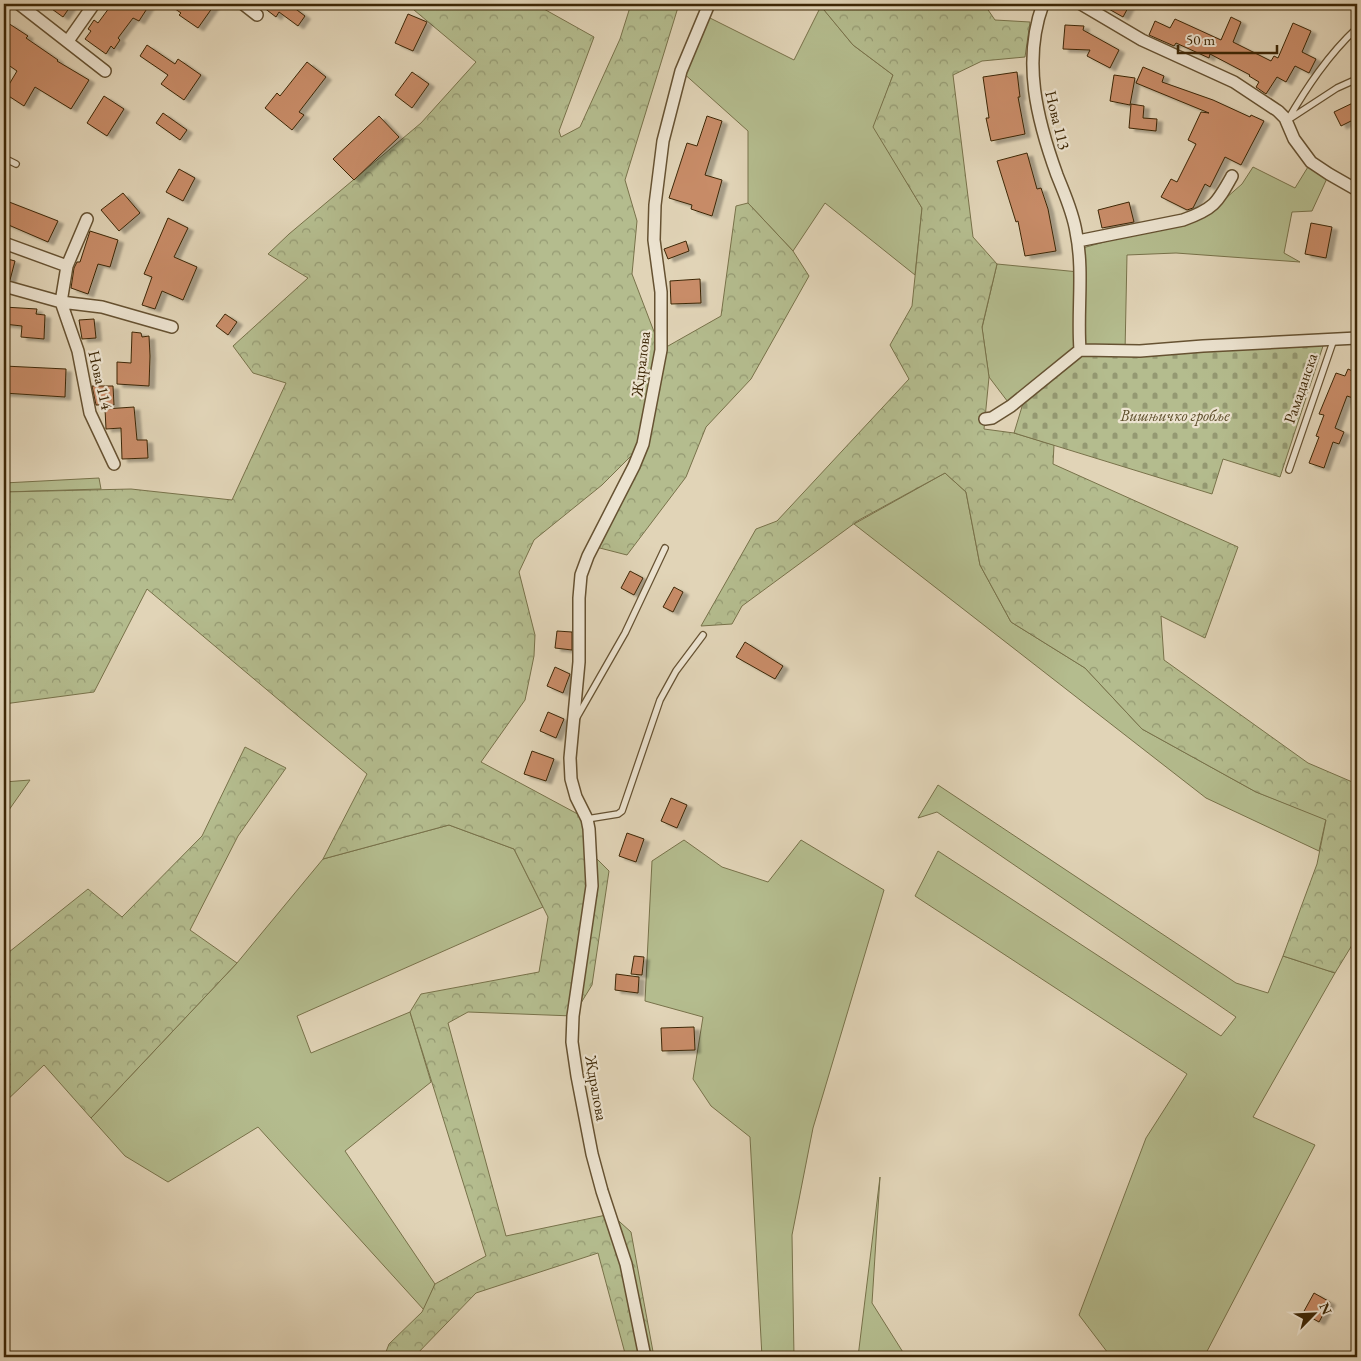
<svg xmlns="http://www.w3.org/2000/svg" width="1361" height="1361" viewBox="0 0 1361 1361" font-family="'EB Garamond',serif">
<style>
.green{fill:#b4bc8e;stroke:#78724a}
.forest{fill:url(#forest-crowns);stroke:#78724a}
.cemetery{fill:url(#cemetery-stones);stroke:#78724a}
.building{fill:#c88c67;stroke:#3d2706;filter:url(#shadow)}
.lines{fill:none;stroke-linecap:round;stroke-linejoin:round}
.lane-casing{stroke:#665232;stroke-width:8}
.street-casing{stroke:#665232;stroke-width:14}
.lane{stroke:#ece3d0;stroke-width:5.5}
.street{stroke:#ece3d0;stroke-width:11}
.labels{text-anchor:middle;stroke-width:4.5;stroke-linejoin:round;paint-order:stroke}
.street-label{font-size:16px;fill:#3d2706;stroke:#ece3d0}
.park-label{font-size:16px;font-style:italic;fill:#5b4c28;stroke:#ece3d0}
</style>
<defs>
<pattern id="forest-crowns" width="20" height="18" patternUnits="userSpaceOnUse" patternTransform="scale(1.25)"><rect width="20" height="18" fill="#b4bc8e"/><path d="M2 6a3 3 0 1 1 6 0M12 15a3 3 0 1 1 6 0" fill="none" stroke="#949972"/></pattern>
<pattern id="cemetery-stones" width="16" height="16" patternUnits="userSpaceOnUse" patternTransform="scale(1.25)"><rect width="16" height="16" fill="#b4bc8e"/><path d="M2 7V4a2 2 0 0 1 4 0v3zM10 15v-3a2 2 0 0 1 4 0v3z" fill="#949972"/></pattern>
<filter id="shadow"><feDropShadow dx="5.5" dy="3" stdDeviation="1" flood-color="#0004"/></filter>
</defs>
<rect width="100%" height="100%" fill="#e1d4b7"/>
<filter id="stains"><feTurbulence type="fractalNoise" baseFrequency=".004" numOctaves="4"/><feColorMatrix values="0 0 0 0 .2 0 0 0 0 .09 0 0 0 0 .02 0 0 0 .5 -.17"/></filter>
<radialGradient id="worn" r=".72"><stop offset=".6" stop-color="#630" stop-opacity="0"/><stop offset="1" stop-color="#630" stop-opacity=".3"/></radialGradient>
<path class="green" d="M821,6L853,45L893,75L874,127L922,208L915,275L825,203L793,251L748,203V131L681,71L704,15L794,60Z
M1311,162L1329,174L1312,211L1292,212L1284,253L1300,262L1176,253L1127,255L1125,352L1011,406L989,377L982,328L997,264L1079,272V249L1183,220L1226,198L1242,184L1253,167L1295,188Z
M945,473L966,492L980,565L1011,622L1085,668L1142,729L1256,792L1326,819L1319,851L1206,798L854,524Z
M99,478L101,489L4,492V483Z
M30,780L4,817V782Z
M938,785L1236,983L1268,993L1283,956L1335,973L1253,1117L1315,1145L1204,1357H1111L1079,1315L1146,1138L1187,1074L915,896L938,851L1221,1036L1236,1017L937,812L918,818Z
M449,825L514,849L543,907L297,1016L311,1053L410,1012L431,1082L345,1151L435,1284L424,1310L258,1127L168,1182L125,1156L91,1118L237,963L323,859Z
M684,840L722,867L768,882L801,840L884,890L813,1128L792,1235L794,1357H762L750,1137L711,1106L693,1079L703,1017L645,1001L652,861Z
M880,1177L872,1303L906,1357H858Z"/>
<path class="forest" d="M420,4H535L594,37L559,131L561,137L580,127L620,39L631,4H679L625,180L637,221L632,274L661,350L721,316L736,206L748,203L793,251L809,276L751,379L706,427L686,477L627,555L592,546L642,445L602,485L534,540L519,572L535,635L534,656L525,700L481,762L587,819L591,853L609,871L592,985L573,1016L468,1012L448,1023L506,1236L611,1214L631,1232L654,1357H626L598,1253L476,1293L414,1357H384L389,1344L422,1312L435,1284L486,1256L410,1012L421,994L539,972L548,917L514,849L449,825L323,859L367,774L147,589L94,692L4,704V492L131,489L232,500L286,383L253,373L233,346L308,278L268,254L289,234L421,123L476,62L414,10Z
M819,4H984L995,20L1030,22L1025,57L982,61L953,75L973,237L997,264L982,327L989,377L984,429L1014,433L1054,445L1053,464L1238,547L1205,638L1161,616L1164,660L1308,763L1357,784V937L1335,973L1283,956L1317,864L1326,820L1256,792L1142,729L1085,668L1011,622L980,565L966,492L945,473L859,520L742,606L732,624L701,626L756,529L777,521L909,379L890,345L912,306L922,208L873,127L893,75L853,45Z
M245,747L286,768L238,836L190,930L237,963L91,1118L44,1065L4,1103V956L88,889L122,917L202,836Z"/>
<path class="cemetery" d="M1324,343L1280,477L1223,459L1212,494L1014,433L1024,400L1075,355Z"/>
<path class="building" d="M45,4H72L63,17Z
M112,4H150L139,21L133,18L118,38L120,40L114,49L111,46L106,54L85,39L91,31L88,29L94,20L98,23Z
M168,4H215L198,28L179,15L181,13Z
M259,4H289L305,16L298,26L279,12L276,17Z
M1100,4H1130L1123,17Z
M408,14L427,22L413,51L395,43Z
M1231,17L1241,22L1233,42L1271,61L1274,56L1278,58L1293,23L1311,31L1302,52L1316,59L1309,73L1295,66L1286,82L1277,77L1266,94L1256,87L1259,82L1249,76L1250,75L1210,54L1209,58L1176,43L1174,46L1149,35L1155,21L1170,28L1175,19L1221,40Z
M8,23L28,36L26,38L58,60L57,61L89,80L71,109L35,87L24,106L4,93L17,71L4,62V29Z
M1065,25L1084,26L1083,30L1119,50L1110,68L1087,56L1090,50L1063,49Z
M147,45L175,64L178,59L201,75L184,100L161,84L168,75L140,56Z
M307,62L326,77L299,112L304,115L292,130L265,108L277,93L280,96Z
M1143,67L1164,76L1162,82L1213,100L1250,117L1251,115L1264,121L1241,165L1225,157L1210,187L1205,184L1193,208L1187,210L1161,197L1171,179L1177,182L1196,144L1188,140L1201,112L1209,113L1136,83Z
M412,72L429,84L412,108L395,95Z
M1017,72L1020,97H1018L1025,134L991,141L986,118H989L983,77Z
M1114,75L1135,78L1130,105L1110,101Z
M104,96L124,109L107,136L87,123Z
M1357,101V118L1341,126L1334,112Z
M1131,104L1144,106L1143,118L1157,119L1156,131L1129,128Z
M163,113L187,130L180,140L156,123Z
M379,116L399,137L354,180L333,159Z
M707,116L722,121L705,175L722,180L712,216L691,209L692,205L669,198L687,143L697,146Z
M1027,153L1037,189L1041,188L1048,209L1056,251L1025,256L1018,221L1016,222L997,161Z
M179,169L195,178L183,201L166,192Z
M123,193L140,213L119,231L101,210Z
M4,200L58,221L48,242L4,223Z
M1129,202L1134,222L1102,228L1098,210Z
M168,218L188,228L174,257L197,267L183,300L162,291L155,309L142,305L152,277L144,274Z
M1311,223L1332,227L1326,258L1305,254Z
M90,231L118,240L110,267L98,264L88,294L71,288L74,268L77,262H80Z
M686,241L689,251L668,259L664,249Z
M4,258L15,261L10,280L4,279Z
M700,279L701,303L671,304L670,281Z
M4,307L37,309L36,314L45,315L44,339L21,337L22,326L4,324Z
M225,314L237,322L228,335L216,326Z
M94,319L96,338L82,339L79,320Z
M132,332L141,333L142,337L149,336L150,356L149,386L117,384V362L131,363Z
M4,366L66,369L65,397L4,393Z
M1348,369L1357,373V387L1353,398L1347,396L1335,428L1344,432L1339,444L1333,442L1324,468L1309,463L1319,437L1316,436L1324,415L1319,414L1336,373L1345,376Z
M92,386H113L114,405H96Z
M134,407L137,440H147L148,458L122,459L121,428L106,429L105,409Z
M630,571L643,578L634,595L621,588Z
M674,587L683,592L673,612L663,607Z
M557,631L572,632V650L555,648Z
M745,642L783,666L775,679L736,657Z
M555,667L570,674L563,693L547,686Z
M548,712L564,719L556,738L540,731Z
M532,751L554,759L546,781L524,774Z
M671,798L687,805L677,828L661,821Z
M627,833L644,839L636,862L619,856Z
M634,956L644,957L642,975L631,974Z
M616,974L639,977L638,993L615,990Z
M694,1027L695,1050L662,1051L661,1028Z
M1314,1293L1330,1302L1319,1322L1303,1313Z"/>
<g class="lines">
<defs>
<path id="lane" d="M1288,120L1337,88L1357,79
M1287,121C1307,87 1328,55 1357,28
M4,158L16,164
M1289,470L1334,339
M577,717L625,633L665,548
M587,819L618,814L622,811L660,700L676,671L703,635"/>
<path id="street" d="M19,4L105,71
M243,4L257,15
M1043,4C1022,61 1037,120 1057,175C1064,193 1073,212 1076,232C1084,270 1077,311 1080,350
M1081,4L1142,40L1234,82L1278,111L1285,118L1294,139L1311,162L1329,174L1357,190
M68,41L94,4
M87,219L67,266L61,302L78,351L90,413L114,464
M1078,241L1183,220C1214,209 1217,203 1232,176
M4,243L67,266
M4,286L61,302L102,307L172,327
M985,419L992,418L1011,406L1080,350L1140,351L1203,346L1357,338
M645,1357L626,1264L602,1191L592,1154L577,1076L572,1042L573,1016L592,886L589,829L587,819L576,797L571,779L570,758L579,662V598L581,575L588,556L634,466L643,444L661,350V292L654,240L655,205L663,141L681,71L709,4"/>
</defs>
<use href="#lane" class="lane-casing"/>
<use href="#street" class="street-casing"/>
<use href="#lane" class="lane"/>
<use href="#street" class="street"/>
</g>
<g class="labels">
<g class="street-label">
<text transform="translate(1058 120) rotate(76)" y="6">Нова 113</text>
<text transform="translate(640 364) rotate(-83)" y="6">Ждралова</text>
<text transform="translate(101 380) rotate(77)" y="6">Нова 114</text>
<text transform="translate(1300 388) rotate(-71)" y="6">Рамаданска</text>
<text transform="translate(597 1088) rotate(80)" y="6">Ждралова</text>
</g>
<g class="park-label">
<text x="1175" y="421">Вишњичко гробље</text>
</g>
</g>
<rect width="1361" height="1361" fill="none" stroke="#e1d4b7" stroke-width="20"/>
<rect x="5" y="5" width="1351" height="1351" fill="none" stroke="#3d2706" stroke-width="2.5"/>
<rect x="10" y="10" width="1341" height="1341" fill="none" stroke="#3d2706"/>
<g transform="translate(1314 1314) rotate(66)" stroke="#ece3d0" stroke-width="4" paint-order="stroke">
<path d="M0-4L9 19L0 12L-9 19Z" fill="#3d2706"/>
<text y="-8" font-size="14" font-weight="bold" text-anchor="middle" fill="#3d2706">N</text>
</g>
<path d="M1178 45v8h99v-8" fill="none" stroke="#3d2706" stroke-width="2.5"/>
<text x="1186" y="45" font-size="15" fill="#3d2706" stroke="#ece3d0" stroke-width="4" paint-order="stroke">50 m</text>
<rect width="100%" height="100%" filter="url(#stains)"/>
<rect width="100%" height="100%" fill="url(#worn)"/>
</svg>
